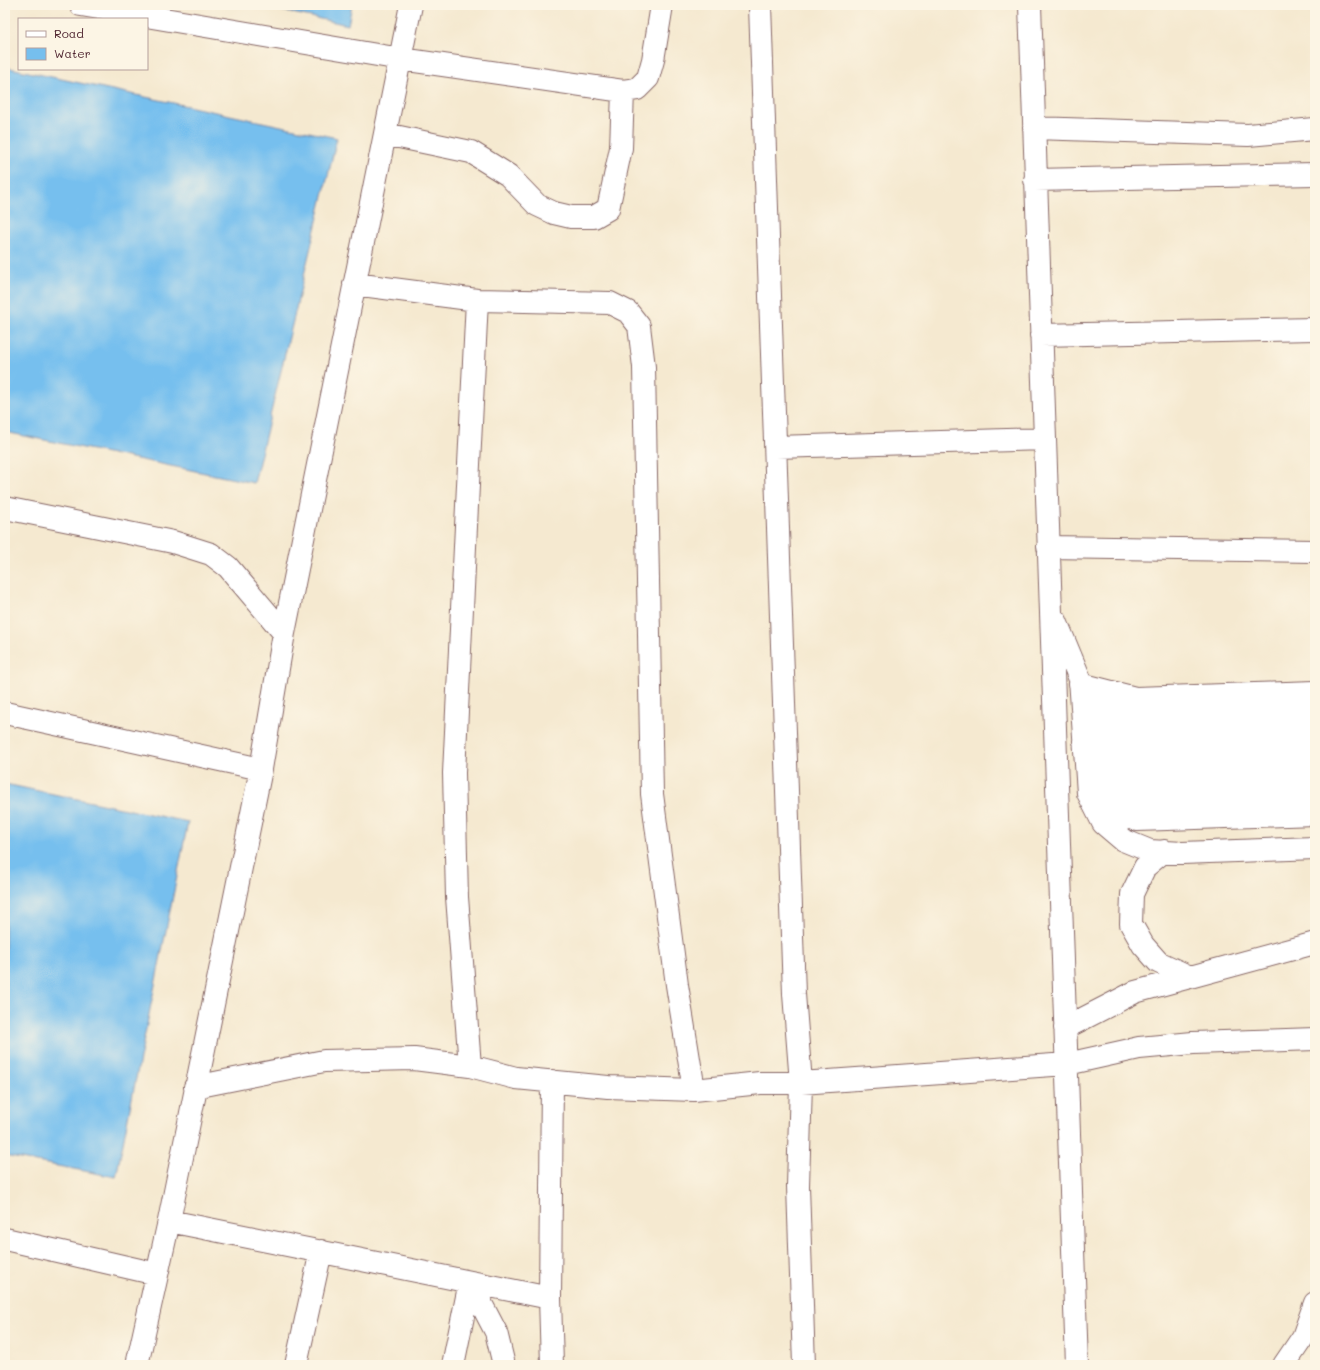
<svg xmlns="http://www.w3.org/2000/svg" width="1320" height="1370" viewBox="0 0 1320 1370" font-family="Mali,sans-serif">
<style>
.water{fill:#76bfee;stroke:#606f8c}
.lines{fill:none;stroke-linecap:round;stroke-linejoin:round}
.minor-casing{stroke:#866665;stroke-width:24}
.minor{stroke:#fff;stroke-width:22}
</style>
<rect width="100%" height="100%" fill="#fcf5e5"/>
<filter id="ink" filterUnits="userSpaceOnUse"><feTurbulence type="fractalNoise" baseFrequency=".025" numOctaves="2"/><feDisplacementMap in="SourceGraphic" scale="8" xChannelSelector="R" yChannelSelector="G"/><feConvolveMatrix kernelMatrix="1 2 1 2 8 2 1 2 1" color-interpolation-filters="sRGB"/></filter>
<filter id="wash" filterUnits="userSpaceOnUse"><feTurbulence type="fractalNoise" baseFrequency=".012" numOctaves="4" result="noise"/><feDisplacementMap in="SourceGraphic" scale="16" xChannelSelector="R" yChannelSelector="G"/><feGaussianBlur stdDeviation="0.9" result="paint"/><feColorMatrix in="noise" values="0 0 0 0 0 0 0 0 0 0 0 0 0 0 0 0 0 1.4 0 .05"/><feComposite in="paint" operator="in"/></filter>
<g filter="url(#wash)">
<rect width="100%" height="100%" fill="#f5e9d0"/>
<path class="water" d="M256,5H352L348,25Z
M5,67L337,138L254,483L5,432Z
M5,784L188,822L116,1177L5,1156Z"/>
</g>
<g filter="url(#ink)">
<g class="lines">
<defs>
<path id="minor" d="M81,5L401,59L623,91L621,148L608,209L594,217H571L554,213L537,205L508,175L471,152L385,134
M760,5L794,994L801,1083L798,1186L804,1365
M1030,5L1077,1365
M623,91L637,89L648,78L653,60L662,5
M1034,128L1248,135L1315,129
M1035,180L1315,174
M354,284L477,300L610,303L628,312L639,326L644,367L652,794L677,985L694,1090
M1041,335L1315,329
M776,447L1044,439
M5,508L173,542L211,554L228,567L284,633
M1048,547L1315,551
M1056,621L1080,679L1088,793L1103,823L1123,840L1150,851L1182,853L1315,848
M1080,684L1135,698L1315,692
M1082,702L1135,716L1315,710
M5,713L261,769
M1083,722L1134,733L1315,727
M1084,741L1135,751L1315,745
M1086,758L1136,767L1315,761
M1087,776L1137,785L1315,779
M1088,793L1136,802L1315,796
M1096,809L1137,820L1315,814
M1164,851L1145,867L1132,894L1131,924L1143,945L1158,962L1190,977
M1065,1028L1135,992L1315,943
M470,1066L457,897L454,773L477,300
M552,1081L550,1298L552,1365
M195,1087L324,1061L414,1059L470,1066L516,1078L608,1087L694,1090L760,1083H801L1067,1064L1139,1048L1193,1043L1315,1039
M169,1221L550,1298
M5,1239L157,1274
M470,1282L496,1332L504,1365
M137,1365L169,1221L261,769L284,633L411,5
M296,1365L321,1251
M453,1365L470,1282
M1284,1365L1303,1337L1315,1303"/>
</defs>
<use href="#minor" class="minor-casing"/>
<use href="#minor" class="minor"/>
</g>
</g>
<rect width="1320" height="1370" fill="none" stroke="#fcf5e5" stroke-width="20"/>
<rect x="18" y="18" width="130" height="52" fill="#fcf5e5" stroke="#b59f9b"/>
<rect x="26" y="31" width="20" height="6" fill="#ffffff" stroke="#b59f9b"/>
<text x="54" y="38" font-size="12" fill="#4a1f2b">Road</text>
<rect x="26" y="48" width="20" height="12" fill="#76bfee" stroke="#b59f9b"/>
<text x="54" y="58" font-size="12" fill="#4a1f2b">Water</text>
</svg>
